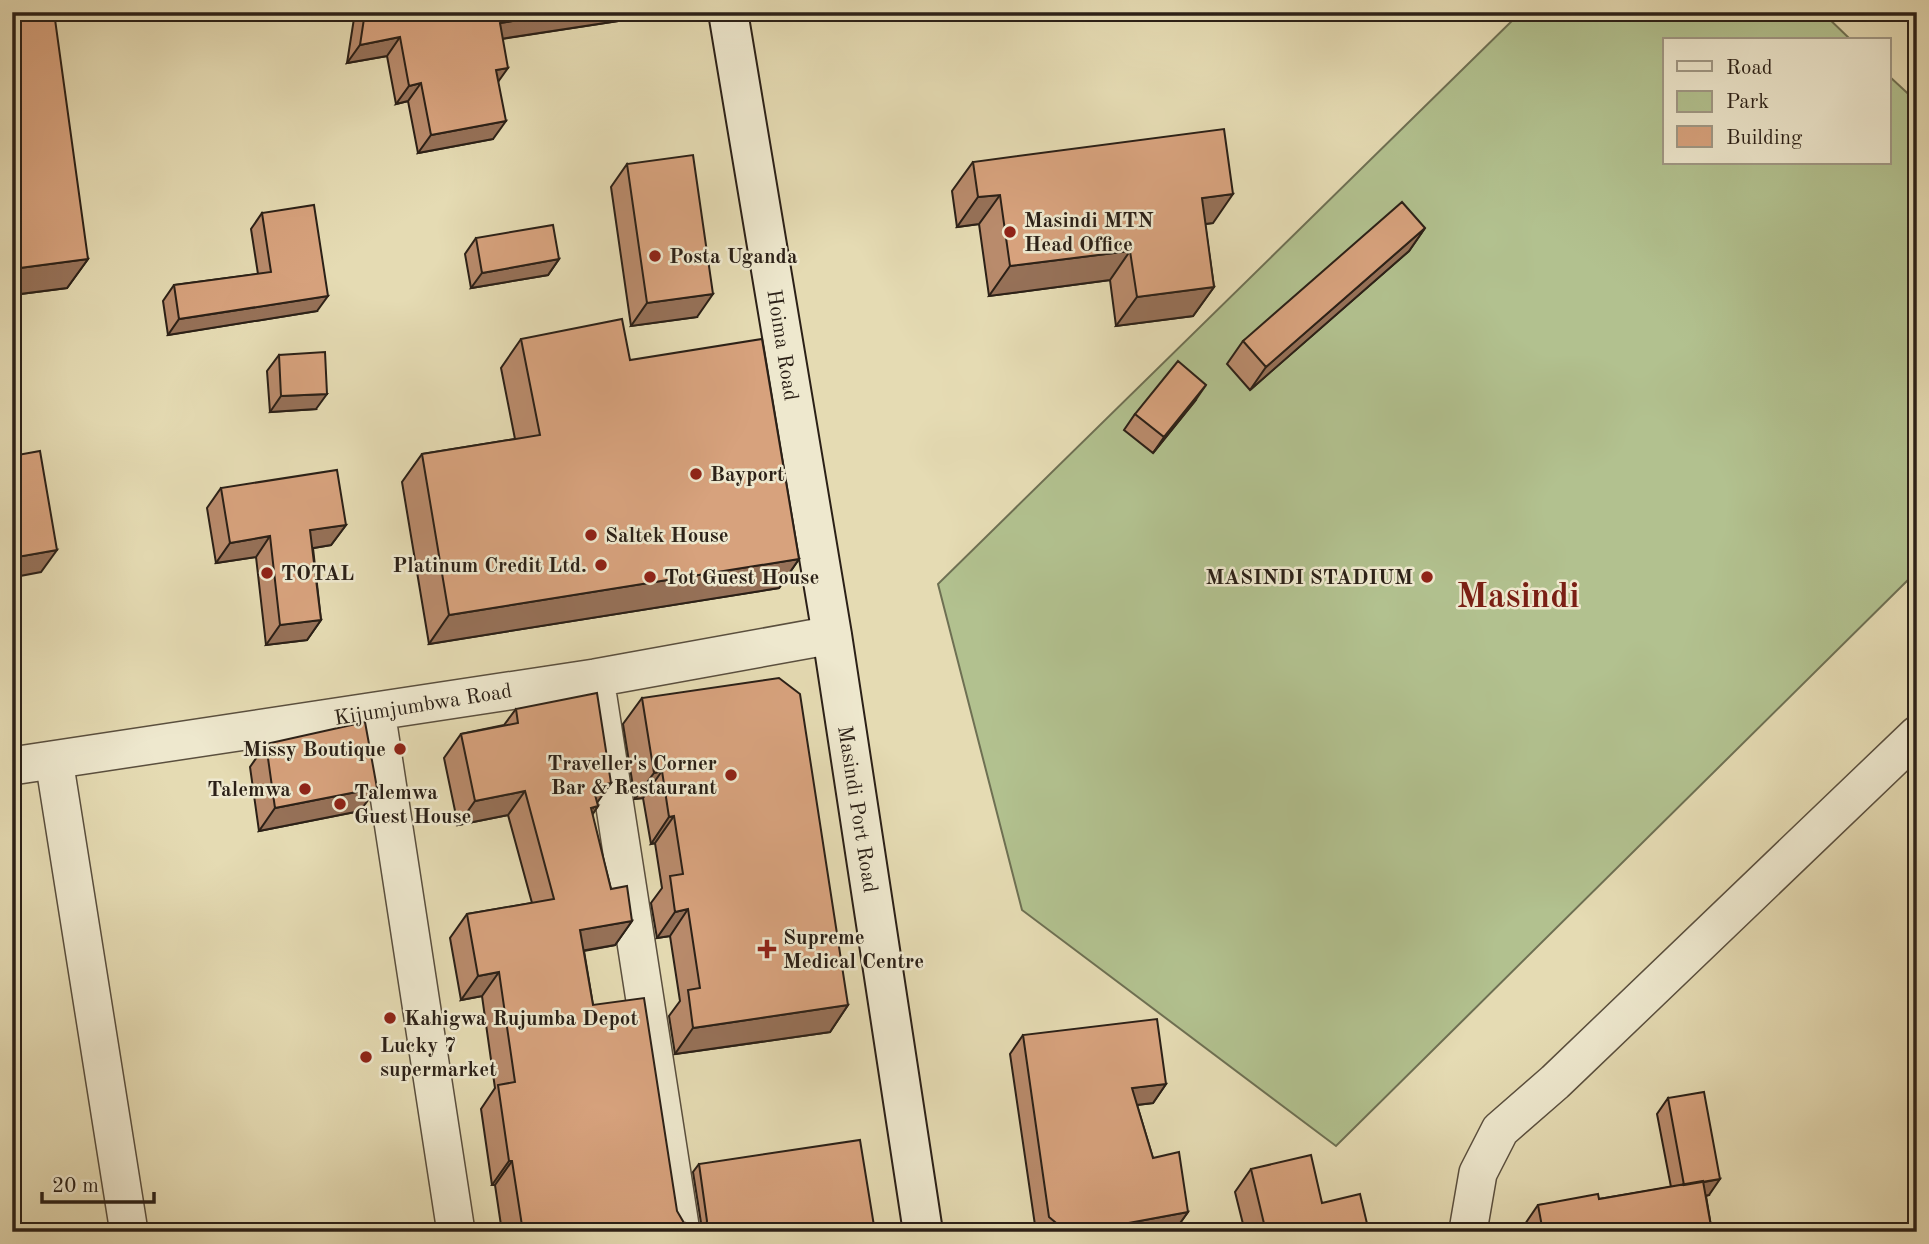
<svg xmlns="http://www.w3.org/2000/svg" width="1929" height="1244" viewBox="0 0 1929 1244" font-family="'Old Standard TT',serif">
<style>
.green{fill:#b2c18f;stroke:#6e7053;stroke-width:2}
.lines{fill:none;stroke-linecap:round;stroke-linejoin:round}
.minor-casing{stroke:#5a4f3e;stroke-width:40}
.secondary-casing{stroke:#2b2017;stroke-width:42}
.minor{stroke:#eee8ce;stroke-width:37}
.secondary{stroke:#eee8ce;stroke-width:38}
.wall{fill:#b98b6c;stroke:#2b2017;stroke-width:2}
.shaded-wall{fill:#967158;stroke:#2b2017;stroke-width:2}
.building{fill:#d7a27d;stroke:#2b2017;stroke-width:2}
.poi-dot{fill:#8f2418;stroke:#eee8ce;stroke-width:2.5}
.labels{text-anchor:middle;stroke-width:5;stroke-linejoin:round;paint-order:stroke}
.poi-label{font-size:21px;font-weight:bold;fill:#2b2017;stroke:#eee8ce;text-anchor:start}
.street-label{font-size:21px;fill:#2b2017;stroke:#eee8ce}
.town-label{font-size:35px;font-weight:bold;fill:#7a1f14;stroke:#eee8ce}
</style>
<rect width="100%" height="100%" fill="#e5dbb3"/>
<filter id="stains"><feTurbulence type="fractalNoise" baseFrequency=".00286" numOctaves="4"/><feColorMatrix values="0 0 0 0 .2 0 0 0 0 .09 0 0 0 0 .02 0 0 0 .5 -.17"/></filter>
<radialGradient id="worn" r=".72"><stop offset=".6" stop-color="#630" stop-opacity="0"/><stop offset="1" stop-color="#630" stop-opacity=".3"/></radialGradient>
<path class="green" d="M1521,12H1822L1851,40H1665V163H1889V76L1917,102V571L1336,1146L1022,910L938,584Z"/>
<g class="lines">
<defs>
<path id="minor" d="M595,678L681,1232
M376,711L456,1232
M54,760L129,1232
M12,766L595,678L832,635
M1470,1232L1469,1225L1478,1173L1500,1130L1555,1082L1917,735"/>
<path id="secondary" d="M728,12L832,635L923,1232"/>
</defs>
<use href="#minor" class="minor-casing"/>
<use href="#secondary" class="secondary-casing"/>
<use href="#minor" class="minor"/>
<use href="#secondary" class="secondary"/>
</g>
<path class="wall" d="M12,12L88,259L67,288L12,295Z
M355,12H636L631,19L502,39L493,139L418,153L408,101L396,104L387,56L347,63Z
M973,162L1213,223L1205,224L1214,287L1193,316L1116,326L1110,280L989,296L979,224L957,227L952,191Z
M627,164L697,317L631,326L611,187Z
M262,213L317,311L168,335L163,301L174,285L258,274L251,229Z
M1425,228L1409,251L1250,390L1227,364L1243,341Z
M476,238L559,259L548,275L471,288L465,254Z
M521,339L630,360L799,559L779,588L429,644L402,482L422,454L515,439L501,368Z
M279,355L316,409L270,412L267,371Z
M1195,401L1153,453L1124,430L1135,414Z
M221,488L346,525L331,545L313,548L321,620L307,640L266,645L256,557L216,563L207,508Z
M642,698L848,1005L830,1032L675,1054L669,1016L680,1001L670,936L657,938L651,903L662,888L655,843L651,844L643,798L635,799L623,724Z
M516,709L611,783L597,802L598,806L592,815L611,889L632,921L615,945L584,951L593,1005L677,1232H502L495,1185H492L481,1109L495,1088L482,996L461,1000L450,938L467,914L532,903L508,815L458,825L444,758L461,734L504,725Z
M266,744L360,811L259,831L250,767Z
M1023,1035L1166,1084L1153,1103L1137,1105L1153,1158L1188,1212L1175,1230L1167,1232H1036L1010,1054Z
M1668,1098L1709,1195L1706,1196L1712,1232H1526L1525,1224L1538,1205L1599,1199L1671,1187L1657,1114Z
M699,1164L875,1232H701L702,1229L693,1172Z
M1251,1169L1369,1232H1245L1235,1192Z"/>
<path class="shaded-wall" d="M569,12H636L631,19L487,41L500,23Z
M400,37L387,56L347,63L360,45Z
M508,68L495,86L496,70Z
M421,83L408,101L396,104L409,86Z
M506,121L493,139L418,153L431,135Z
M1233,194L1213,223L1181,227L1202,198Z
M1000,195L979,224L957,227L978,197Z
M1425,228L1409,251L1250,390L1266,367Z
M1130,251L1110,280L989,296L1010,266Z
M88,259L67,288L12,295V269Z
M559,259L548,275L471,288L482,273Z
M1214,287L1193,316L1116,326L1137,297Z
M713,294L697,317L631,326L647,303Z
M328,296L317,311L168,335L179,319Z
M1206,385L1195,401L1153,453L1164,437Z
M327,394L316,409L270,412L281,396Z
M346,525L331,545L296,551L310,530Z
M270,536L256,557L216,563L230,543Z
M57,550L41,572L15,577L12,581V564L17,557Z
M799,559L779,588L429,644L449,615Z
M321,620L307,640L266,645L280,625Z
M662,771L643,798L635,799L654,773Z
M611,783L594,807L593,787Z
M377,788L360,811L259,831L275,808Z
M525,791L508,815L458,825L475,801Z
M598,806L582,830L591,808Z
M674,816L655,843L651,844L669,817Z
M688,909L670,936L657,938L675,912Z
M632,921L615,945L563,954L580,930Z
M499,972L482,996L461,1000L478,976Z
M848,1005L830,1032L675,1054L693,1028Z
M1166,1084L1153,1103L1119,1107L1132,1088Z
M509,1161H512L495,1185H492Z
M1720,1179L1709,1195L1673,1201L1684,1186Z
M1188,1212L1175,1230L1167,1232H1080Z
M684,1223L677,1232H668L673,1224Z"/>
<path class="building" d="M12,12H54L88,259L12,269V211L19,210L12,158Z
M365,12H569L500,23L508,68L496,70L506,121L431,135L421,83L409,86L400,37L360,45Z
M1224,129L1233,194L1202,198L1214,287L1137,297L1130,251L1010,266L1000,195L978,197L973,162Z
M693,155L713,294L647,303L627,164Z
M1402,202L1425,228L1266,367L1243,341Z
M314,205L328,296L179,319L174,285L271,272L262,213Z
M553,225L559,259L482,273L476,238Z
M622,319L630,360L762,339L799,559L449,615L422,454L540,435L521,339Z
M325,352L327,394L281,396L279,355Z
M1178,361L1206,385L1164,437L1135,414Z
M40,451L57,550L17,557L20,570L12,572V456Z
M337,470L346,525L310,530L321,620L280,625L270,536L230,543L221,488Z
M779,678L800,694L848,1005L693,1028L688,990L700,988L688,909L675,912L670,876L683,874L674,816L669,817L662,771L654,773L642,698Z
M597,693L611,783L593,787L598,806L591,808L611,889L627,886L632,921L580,930L593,1005L644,998L677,1211L684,1223L673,1224L675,1232H523L512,1161H509L498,1085L515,1082L499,972L478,976L467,914L554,899L525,791L475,801L461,734L518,723L516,709Z
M365,722L377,788L275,808L266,744Z
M1157,1019L1166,1084L1132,1088L1153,1158L1179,1152L1188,1212L1080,1232H1067L1049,1217L1023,1035Z
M1704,1092L1720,1179L1684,1185L1668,1098Z
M860,1140L875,1232H705L707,1221L699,1164Z
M1311,1155L1322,1203L1360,1194L1369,1232H1266L1251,1169Z
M1703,1181L1712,1232H1543L1538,1205L1598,1194L1599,1199Z
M1421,1229L1422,1232H1408Z"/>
<g class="poi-dot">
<circle cx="1010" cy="232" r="7"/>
<circle cx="655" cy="256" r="7"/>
<circle cx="696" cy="474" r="7"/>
<circle cx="591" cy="535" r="7"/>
<circle cx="601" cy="565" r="7"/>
<circle cx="267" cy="573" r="7"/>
<circle cx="650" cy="577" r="7"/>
<circle cx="1427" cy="577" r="7"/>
<circle cx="400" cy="749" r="7"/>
<circle cx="731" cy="775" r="7"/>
<circle cx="305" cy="789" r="7"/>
<circle cx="340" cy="804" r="7"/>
<path d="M763.5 938.5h7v7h7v7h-7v7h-7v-7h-7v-7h7z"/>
<circle cx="390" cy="1018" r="7"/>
<circle cx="366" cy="1057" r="7"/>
</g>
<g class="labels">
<g class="poi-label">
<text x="1024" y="227">Masindi MTN<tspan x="1024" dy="24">Head Office</tspan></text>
<text x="669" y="263">Posta Uganda</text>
<text x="710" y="481">Bayport</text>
<text x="605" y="542">Saltek House</text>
<text x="587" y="572" text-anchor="end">Platinum Credit Ltd.</text>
<text x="281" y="580">TOTAL</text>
<text x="664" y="584">Tot Guest House</text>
<text x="1413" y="584" text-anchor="end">MASINDI STADIUM</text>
<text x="386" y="756" text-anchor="end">Missy Boutique</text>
<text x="717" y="770" text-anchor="end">Traveller's Corner<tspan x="717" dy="24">Bar &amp; Restaurant</tspan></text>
<text x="291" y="796" text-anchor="end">Talemwa</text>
<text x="354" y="799">Talemwa<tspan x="354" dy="24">Guest House</tspan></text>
<text x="783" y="944">Supreme<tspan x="783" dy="24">Medical Centre</tspan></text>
<text x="404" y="1025">Kahigwa Rujumba Depot</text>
<text x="380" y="1052">Lucky 7<tspan x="380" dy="24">supermarket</tspan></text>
</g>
<g class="street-label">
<text transform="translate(783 345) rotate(81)" y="7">Hoima Road</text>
<text transform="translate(423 704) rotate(-9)" y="7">Kijumjumbwa Road</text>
<text transform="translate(858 809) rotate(81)" y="7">Masindi Port Road</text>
</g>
<g class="town-label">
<text x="1518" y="607">Masindi</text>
</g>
</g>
<rect width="1929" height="1244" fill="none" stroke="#e5dbb3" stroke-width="42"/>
<rect x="14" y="14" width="1901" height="1216" fill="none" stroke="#2b2017" stroke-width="3.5"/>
<rect x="21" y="21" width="1887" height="1202" fill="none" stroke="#2b2017" stroke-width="2"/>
<rect x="1663" y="38" width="228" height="126" fill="#eee8ce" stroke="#a09885" stroke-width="2"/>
<rect x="1677" y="61" width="35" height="10" fill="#eee8ce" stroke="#a09885" stroke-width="2"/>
<text x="1726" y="74" font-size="21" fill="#2b2017">Road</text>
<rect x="1677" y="91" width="35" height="21" fill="#b2c18f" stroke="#a09885" stroke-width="2"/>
<text x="1726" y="108" font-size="21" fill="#2b2017">Park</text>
<rect x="1677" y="126" width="35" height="21" fill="#d7a27d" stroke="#a09885" stroke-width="2"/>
<text x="1726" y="144" font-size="21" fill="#2b2017">Building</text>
<path d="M42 1192v10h112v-10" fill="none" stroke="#2b2017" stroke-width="3.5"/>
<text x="52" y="1192" font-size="21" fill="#2b2017" stroke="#eee8ce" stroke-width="5" paint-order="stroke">20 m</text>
<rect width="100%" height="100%" filter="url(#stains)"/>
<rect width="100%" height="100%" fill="url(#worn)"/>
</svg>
